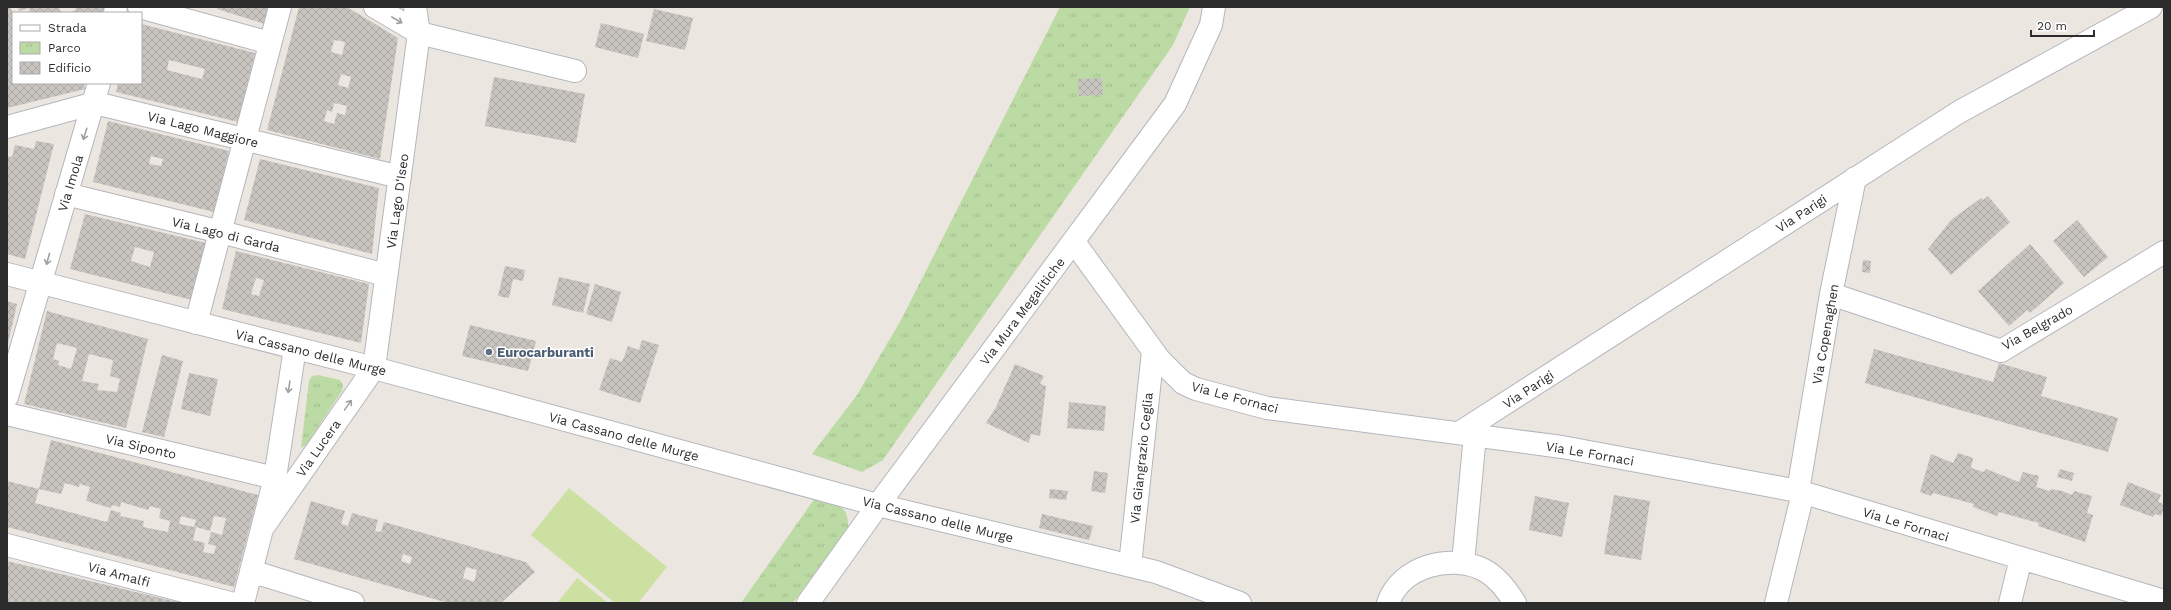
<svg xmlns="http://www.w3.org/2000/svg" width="2171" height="610" viewBox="0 0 2171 610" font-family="'Work Sans',sans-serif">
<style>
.park{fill:url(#park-tufts)}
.pitch{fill:#cce1a1}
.building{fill:url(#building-cross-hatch);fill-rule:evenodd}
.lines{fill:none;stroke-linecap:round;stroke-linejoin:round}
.minor-casing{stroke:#b4b6be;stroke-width:24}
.tertiary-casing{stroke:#b4b6be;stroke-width:24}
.minor{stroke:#fff;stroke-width:22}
.tertiary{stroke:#fff;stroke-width:22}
.oneway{stroke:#a0a0a0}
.service-dot{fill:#5c6f8a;stroke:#fff;stroke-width:1.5}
.labels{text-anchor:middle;stroke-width:3;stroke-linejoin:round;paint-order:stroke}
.street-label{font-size:13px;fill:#2c2c2c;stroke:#fff}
.service-label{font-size:13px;font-weight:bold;fill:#4e5e75;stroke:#fff;text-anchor:start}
</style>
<defs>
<pattern id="park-tufts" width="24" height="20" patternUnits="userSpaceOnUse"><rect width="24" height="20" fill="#bcdba4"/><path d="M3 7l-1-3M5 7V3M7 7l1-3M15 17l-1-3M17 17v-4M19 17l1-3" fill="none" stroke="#a2bc8d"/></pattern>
<pattern id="building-cross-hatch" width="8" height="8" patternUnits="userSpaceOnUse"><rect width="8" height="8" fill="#c8c4bf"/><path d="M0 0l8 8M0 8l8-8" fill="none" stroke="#aca9a4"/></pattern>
</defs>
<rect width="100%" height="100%" fill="#ece6e0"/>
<path class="park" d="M1060,7H1190L1173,45L883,460L862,472L812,454L857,395L901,320Z
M318,375L340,380L343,385L342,391L306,445L301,448L309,381L312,376Z
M815,498C835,504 849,503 848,528L793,603H741Z"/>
<path class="pitch" d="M569,488L667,567L638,603H615L531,535Z
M577,578L608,603H557Z"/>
<path class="building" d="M7,7H11L13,16V83H84L85,89L7,108Z
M18,7H59L61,13H30L29,8L19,11Z
M75,7H108L107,13H68L76,10Z
M217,7H270L265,24L217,9Z
M299,7H347L398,38L380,159L267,130ZM334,40L345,42L342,55L331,52ZM341,74L351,77L348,88L338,85ZM334,103L347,106L345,115L337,113L334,124L324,121L327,110L332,112Z
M654,9L693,18L685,50L646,41Z
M601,23L644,34L638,58L595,47Z
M141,24L255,53L238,122L116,92L118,83H141ZM169,60L205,69L202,79L167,70Z
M494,77L585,94L576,143L485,126Z
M1102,78L1103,95L1079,96L1078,79Z
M108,121L229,151L214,212L93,182ZM151,156L163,159L161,166L149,164Z
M36,141L54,144L25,259L7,254V156L12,157L15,145L34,149Z
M260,159L379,188L372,254L244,220Z
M1988,196L2010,222L1951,275L1928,249L1951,220L1981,198L1983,200Z
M85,214L206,243L192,300L70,269ZM135,247L154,252L150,267L131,261Z
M2077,220L2108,257L2084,277L2053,241Z
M2030,244L2064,283L2030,313L2027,310L2009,326L1978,291Z
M236,251L369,284L361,343L222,309ZM256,278L264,280L259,296L251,294Z
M1863,260L1871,261L1870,273L1862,272Z
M505,266L525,270L523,281L513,279L509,298L498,296Z
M559,277L590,284L583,313L552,305Z
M595,284L621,292L612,322L586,314Z
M7,301L17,304L8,343H7Z
M47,311L148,339L126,428L24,404ZM57,343L77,348L71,369L58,365L59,361L53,359ZM89,354L113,360L110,376L120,379L117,392L97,390L99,384L82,381Z
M470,325L536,341L528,371L462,356Z
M642,340L659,345L640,403L599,390L610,358L622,362L628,346L639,350Z
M1874,349L1993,382L1999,363L2047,377L2041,396L2118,418L2108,452L1865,383Z
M162,355L183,361L164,437L142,432Z
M1015,364L1044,376L1040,384L1046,386L1040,436L1031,434L1029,443L986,423L996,407Z
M189,373L218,379L210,416L181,409Z
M1069,402L1106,406L1104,431L1067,428Z
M51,440L258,495L234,587L7,527V481L39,489L35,503L107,522L111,510L121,513L120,516L144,521L143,527L168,532L170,521L159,518L161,509L150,506L148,510L121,502L120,507L112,505L111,508L86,501L90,487L80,484L79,487L65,483L61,494L39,489ZM181,516L196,520L194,527L179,524ZM214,516L226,518L222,535L211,532L208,544L216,546L214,554L203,552L205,543L193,540L196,527L210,531Z
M1958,453L1973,458L1971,468L1984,472L1986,469L2019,482L2023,472L2039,476L2036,487L2050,491L2051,489L2062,491L2072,495L2074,491L2092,496L2087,513L2093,515L2085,542L2038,526L2039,523L1999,512L1997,516L1973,507L1974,504L1933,493L1931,496L1920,492L1931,454L1953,463Z
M2060,469L2074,473L2072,481L2057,477Z
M1094,471L1108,473L1105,493L1091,491Z
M2128,482L2161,495L2158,502L2164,504V507L2161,516L2155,514L2153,517L2120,505Z
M1050,489L1068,491L1066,500L1049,498Z
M1614,495L1650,501L1641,560L1604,554Z
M1535,496L1569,503L1562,537L1529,530Z
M311,501L345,511L341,524L348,526L352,513L378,520L375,531L381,532L384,522L526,562L535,572L501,603H448L294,559ZM403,554L412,557L410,564L401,561ZM466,567L477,570L474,582L463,578Z
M1042,514L1093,526L1089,540L1039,528Z
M7,561L177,602L176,603H7Z"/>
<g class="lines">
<defs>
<path id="minor" d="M139,7L270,43
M375,7L419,33L575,71
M115,13L116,7
M7,127L95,103L400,177
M66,194L221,232L386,275
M1074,242L1159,359L1183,383L1196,389L1267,408L1562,447L1798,491L2164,601
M7,274L374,368L878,505
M1831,294L2001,351L2164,252
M196,323L280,7
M7,397L99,83
M7,414L275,478
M1459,433L1959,112L2151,7
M1798,491L1831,294L1855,178
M262,529L374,368L419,33L415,7
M7,545L230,603
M1463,563L1475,435
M1130,565L1153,351
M251,571L353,603
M243,603L275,478L295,348
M1388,603C1401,566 1451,553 1484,570C1497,577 1507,590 1515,603
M1776,603L1803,493
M2010,603L2021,558"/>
<path id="tertiary" d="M878,505L1156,572L1240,603
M808,603L878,505L1175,104L1211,25L1214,7"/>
</defs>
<use href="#minor" class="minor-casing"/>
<use href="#tertiary" class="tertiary-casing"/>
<use href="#minor" class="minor"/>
<use href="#tertiary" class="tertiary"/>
</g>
<defs><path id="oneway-shaft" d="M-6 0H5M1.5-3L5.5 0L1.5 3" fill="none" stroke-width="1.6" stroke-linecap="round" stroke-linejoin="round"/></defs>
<g class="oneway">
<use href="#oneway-shaft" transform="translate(397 20) rotate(30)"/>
<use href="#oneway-shaft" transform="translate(85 134) rotate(108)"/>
<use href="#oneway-shaft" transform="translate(48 259) rotate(105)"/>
<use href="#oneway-shaft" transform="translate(289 387) rotate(99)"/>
<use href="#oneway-shaft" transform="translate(348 405) rotate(-55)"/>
</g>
<circle class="service-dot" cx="489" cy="352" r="4"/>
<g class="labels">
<g class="street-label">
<text transform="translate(203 129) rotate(14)" y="5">Via Lago Maggiore</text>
<text transform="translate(70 183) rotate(-73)" y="5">Via Imola</text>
<text transform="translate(397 201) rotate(-82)" y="5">Via Lago D'Iseo</text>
<text transform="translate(1801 213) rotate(-33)" y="5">Via Parigi</text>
<text transform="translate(226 234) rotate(14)" y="5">Via Lago di Garda</text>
<text transform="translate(1022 311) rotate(-53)" y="5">Via Mura Megalitiche</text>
<text transform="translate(2037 327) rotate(-29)" y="5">Via Belgrado</text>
<text transform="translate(1825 334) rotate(-80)" y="5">Via Copenaghen</text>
<text transform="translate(311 352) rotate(14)" y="5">Via Cassano delle Murge</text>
<text transform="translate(1528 389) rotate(-33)" y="5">Via Parigi</text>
<text transform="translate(1235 397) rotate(15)" y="5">Via Le Fornaci</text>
<text transform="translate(624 436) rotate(15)" y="5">Via Cassano delle Murge</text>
<text transform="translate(141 446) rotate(13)" y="5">Via Siponto</text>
<text transform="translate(318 448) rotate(-55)" y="5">Via Lucera</text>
<text transform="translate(1590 453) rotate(10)" y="5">Via Le Fornaci</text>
<text transform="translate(1141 458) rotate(-84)" y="5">Via Giangrazio Ceglia</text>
<text transform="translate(938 519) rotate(14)" y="5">Via Cassano delle Murge</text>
<text transform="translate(1906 524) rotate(17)" y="5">Via Le Fornaci</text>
<text transform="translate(119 574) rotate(15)" y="5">Via Amalfi</text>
</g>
<g class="service-label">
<text x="497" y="357">Eurocarburanti</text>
</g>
</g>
<rect width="2171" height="610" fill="none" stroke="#2c2c2c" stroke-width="16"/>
<rect x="12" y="12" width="130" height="72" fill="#ffffff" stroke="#ababab"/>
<rect x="20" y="25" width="20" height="6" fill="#ffffff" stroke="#ababab"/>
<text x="48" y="32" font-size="12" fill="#2c2c2c">Strada</text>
<rect x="20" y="42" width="20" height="12" fill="url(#park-tufts)" stroke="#ababab"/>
<text x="48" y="52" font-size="12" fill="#2c2c2c">Parco</text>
<rect x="20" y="62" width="20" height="12" fill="url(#building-cross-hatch)" stroke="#ababab"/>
<text x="48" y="72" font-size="12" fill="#2c2c2c">Edificio</text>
<path d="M2031 30v6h63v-6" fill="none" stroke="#2c2c2c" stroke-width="2"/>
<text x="2037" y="30" font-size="12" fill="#2c2c2c" stroke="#ffffff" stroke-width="3" paint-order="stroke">20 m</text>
</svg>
